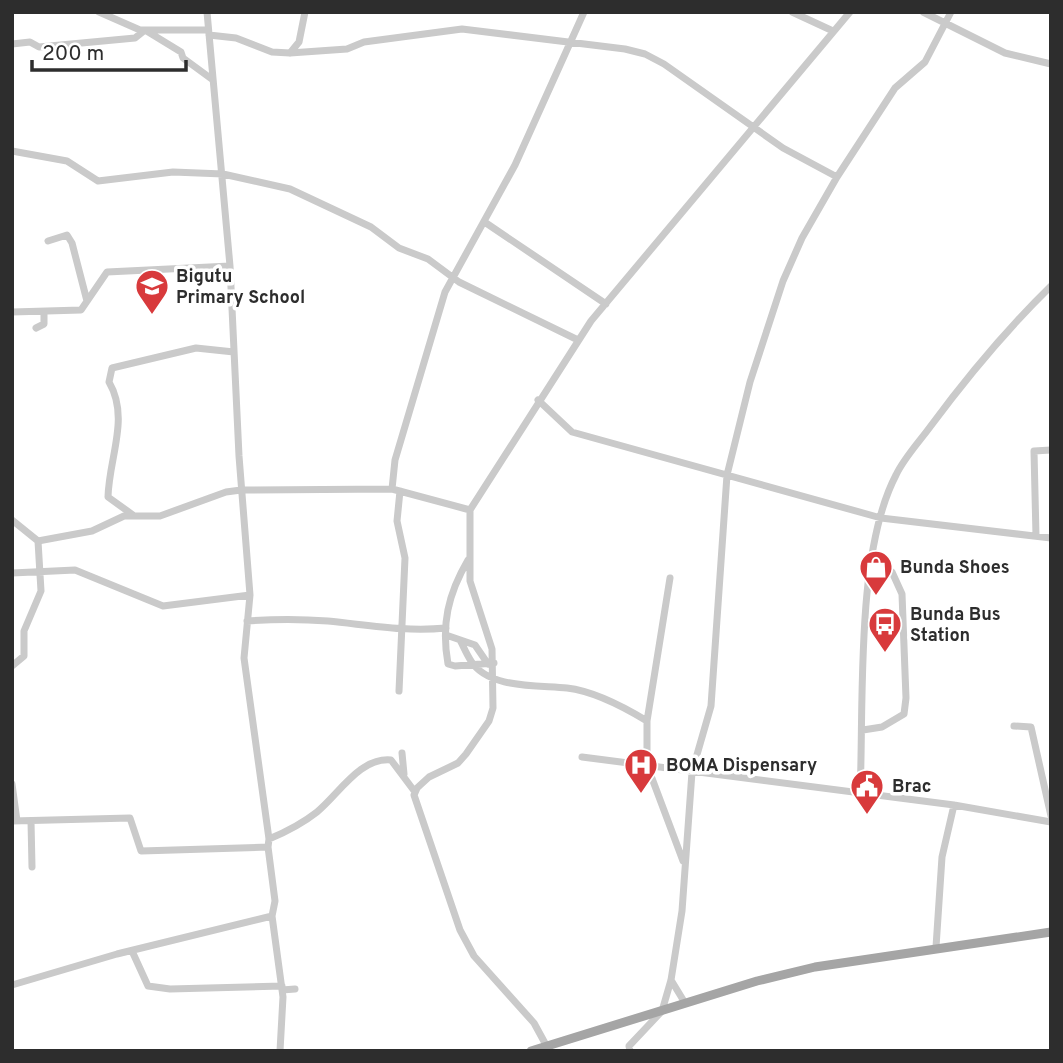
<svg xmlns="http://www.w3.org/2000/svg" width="1063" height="1063" viewBox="0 0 1063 1063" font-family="Overpass,sans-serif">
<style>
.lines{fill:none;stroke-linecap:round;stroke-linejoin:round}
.minor{stroke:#cacaca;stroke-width:7}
.major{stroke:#a5a5a5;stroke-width:9}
.labels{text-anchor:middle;stroke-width:7;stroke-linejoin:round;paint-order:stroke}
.poi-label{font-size:18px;font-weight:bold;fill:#2d2d2d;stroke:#fff;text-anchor:start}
</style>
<rect width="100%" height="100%" fill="#fff"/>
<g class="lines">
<path class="minor" d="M99,12L140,30H208
M207,12L230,266L239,456L250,595L244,658L269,839L268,847L275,901L272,916L283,997L280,1051
M792,12L833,31
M923,12L1005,53L1051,64
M209,35L236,38L272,52L290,53L347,49L364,42L462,29L625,49L645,54L664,64L783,148L837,177
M12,44L30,42L39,47L135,38L145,30L181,52L183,58L213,80
M290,53L299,42L305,12
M12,151L67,161L98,181L173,172L223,174L290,189L371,227L399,248L428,259L459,282L578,340
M486,223L606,304
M48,241L67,235L72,243L87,301
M12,312L81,310L107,272L230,266
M36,328L44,324V313
M538,400L572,432L881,518L1051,538
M392,489L395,460L445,292L515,165L584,12
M133,515L108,497C109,457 130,418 109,382L112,368L196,348L234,352
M12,520L38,541L92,531L124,516H160L226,492L241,490L392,489L470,510
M1036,536L1034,451L1051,450
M468,560C448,594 441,625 448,664L455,666L494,663
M12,573L75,570L163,606L250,595
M247,621C274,619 302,619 328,621C369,625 405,632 446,628
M446,635L475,645L488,664
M461,642C464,648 467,655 471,661C488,689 539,685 567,688C593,691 624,707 647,721V765L683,861
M12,666L24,656V631L41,591L38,541
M399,691L405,558L397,521L400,491
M647,721L670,578
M1014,726L1031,727L1051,816
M863,730L882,727L904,714L906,698L902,594L892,572L872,564
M402,753L404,774
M582,757L954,805L1051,822
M12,784L17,821
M860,795C864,705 855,553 896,475C904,458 919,442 930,427C967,377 1006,330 1051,286
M12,821L130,818L141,851L268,847
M31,821L32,867
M269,839C286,832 303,823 317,812C339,794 360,757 391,760L415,792
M936,947L942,857L954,805
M132,951L148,986L170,989L282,986
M671,980L685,1003
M12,985L117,954L272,916
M282,990L295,989
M546,1045L534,1023L474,956L460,930L414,795L417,788L429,777L458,763L466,754L489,721L493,708L492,649L470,581V510L591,321L850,12
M630,1051L629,1046L662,1011L671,980L682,911L692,772L711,706L727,475L750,382L783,281L802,238L837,177L895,88L925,62L951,12"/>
<path class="major" d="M531,1051L757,981L815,967L1051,932"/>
</g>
<defs>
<symbol id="school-pin" viewBox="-11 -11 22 30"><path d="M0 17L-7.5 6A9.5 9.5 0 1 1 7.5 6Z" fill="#d83a3c" stroke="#fff"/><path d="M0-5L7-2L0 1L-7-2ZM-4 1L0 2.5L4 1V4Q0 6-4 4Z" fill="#fff"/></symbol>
<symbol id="shop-pin" viewBox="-11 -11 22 30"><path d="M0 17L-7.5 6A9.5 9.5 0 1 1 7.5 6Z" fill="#d83a3c" stroke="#fff"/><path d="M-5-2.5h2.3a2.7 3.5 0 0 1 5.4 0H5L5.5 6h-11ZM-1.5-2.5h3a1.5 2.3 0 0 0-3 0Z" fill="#fff"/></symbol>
<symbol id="bus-pin" viewBox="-11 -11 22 30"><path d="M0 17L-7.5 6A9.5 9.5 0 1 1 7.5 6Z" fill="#d83a3c" stroke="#fff"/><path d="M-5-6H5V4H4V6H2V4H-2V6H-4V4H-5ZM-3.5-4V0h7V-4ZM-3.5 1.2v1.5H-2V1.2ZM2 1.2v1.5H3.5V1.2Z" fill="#fff"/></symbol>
<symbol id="hospital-pin" viewBox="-11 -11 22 30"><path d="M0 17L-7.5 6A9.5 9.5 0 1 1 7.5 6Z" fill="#d83a3c" stroke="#fff"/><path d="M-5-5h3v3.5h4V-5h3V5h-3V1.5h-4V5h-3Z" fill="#fff"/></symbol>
<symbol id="civic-pin" viewBox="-11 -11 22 30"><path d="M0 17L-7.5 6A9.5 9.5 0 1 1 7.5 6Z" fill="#d83a3c" stroke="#fff"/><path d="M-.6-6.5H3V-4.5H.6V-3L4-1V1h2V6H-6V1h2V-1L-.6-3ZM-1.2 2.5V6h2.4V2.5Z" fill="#fff"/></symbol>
</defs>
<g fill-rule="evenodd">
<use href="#school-pin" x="133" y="267" width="38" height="52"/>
<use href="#shop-pin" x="857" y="548" width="38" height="52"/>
<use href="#bus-pin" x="866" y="605" width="38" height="52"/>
<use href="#hospital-pin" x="622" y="746" width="38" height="52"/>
<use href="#civic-pin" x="848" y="767" width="38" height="52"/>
</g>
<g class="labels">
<g class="poi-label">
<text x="176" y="282">Bigutu<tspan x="176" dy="21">Primary School</tspan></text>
<text x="900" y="573">Bunda Shoes</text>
<text x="910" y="620">Bunda Bus<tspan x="910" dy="21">Station</tspan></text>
<text x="666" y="771">BOMA Dispensary</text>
<text x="892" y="792">Brac</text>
</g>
</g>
<rect width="1063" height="1063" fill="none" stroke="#2d2d2d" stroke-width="28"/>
<path d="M32 60v10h154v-10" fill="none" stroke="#2d2d2d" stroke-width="3.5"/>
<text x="42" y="60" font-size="21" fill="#2d2d2d" stroke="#ffffff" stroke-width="5" paint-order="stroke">200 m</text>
</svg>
